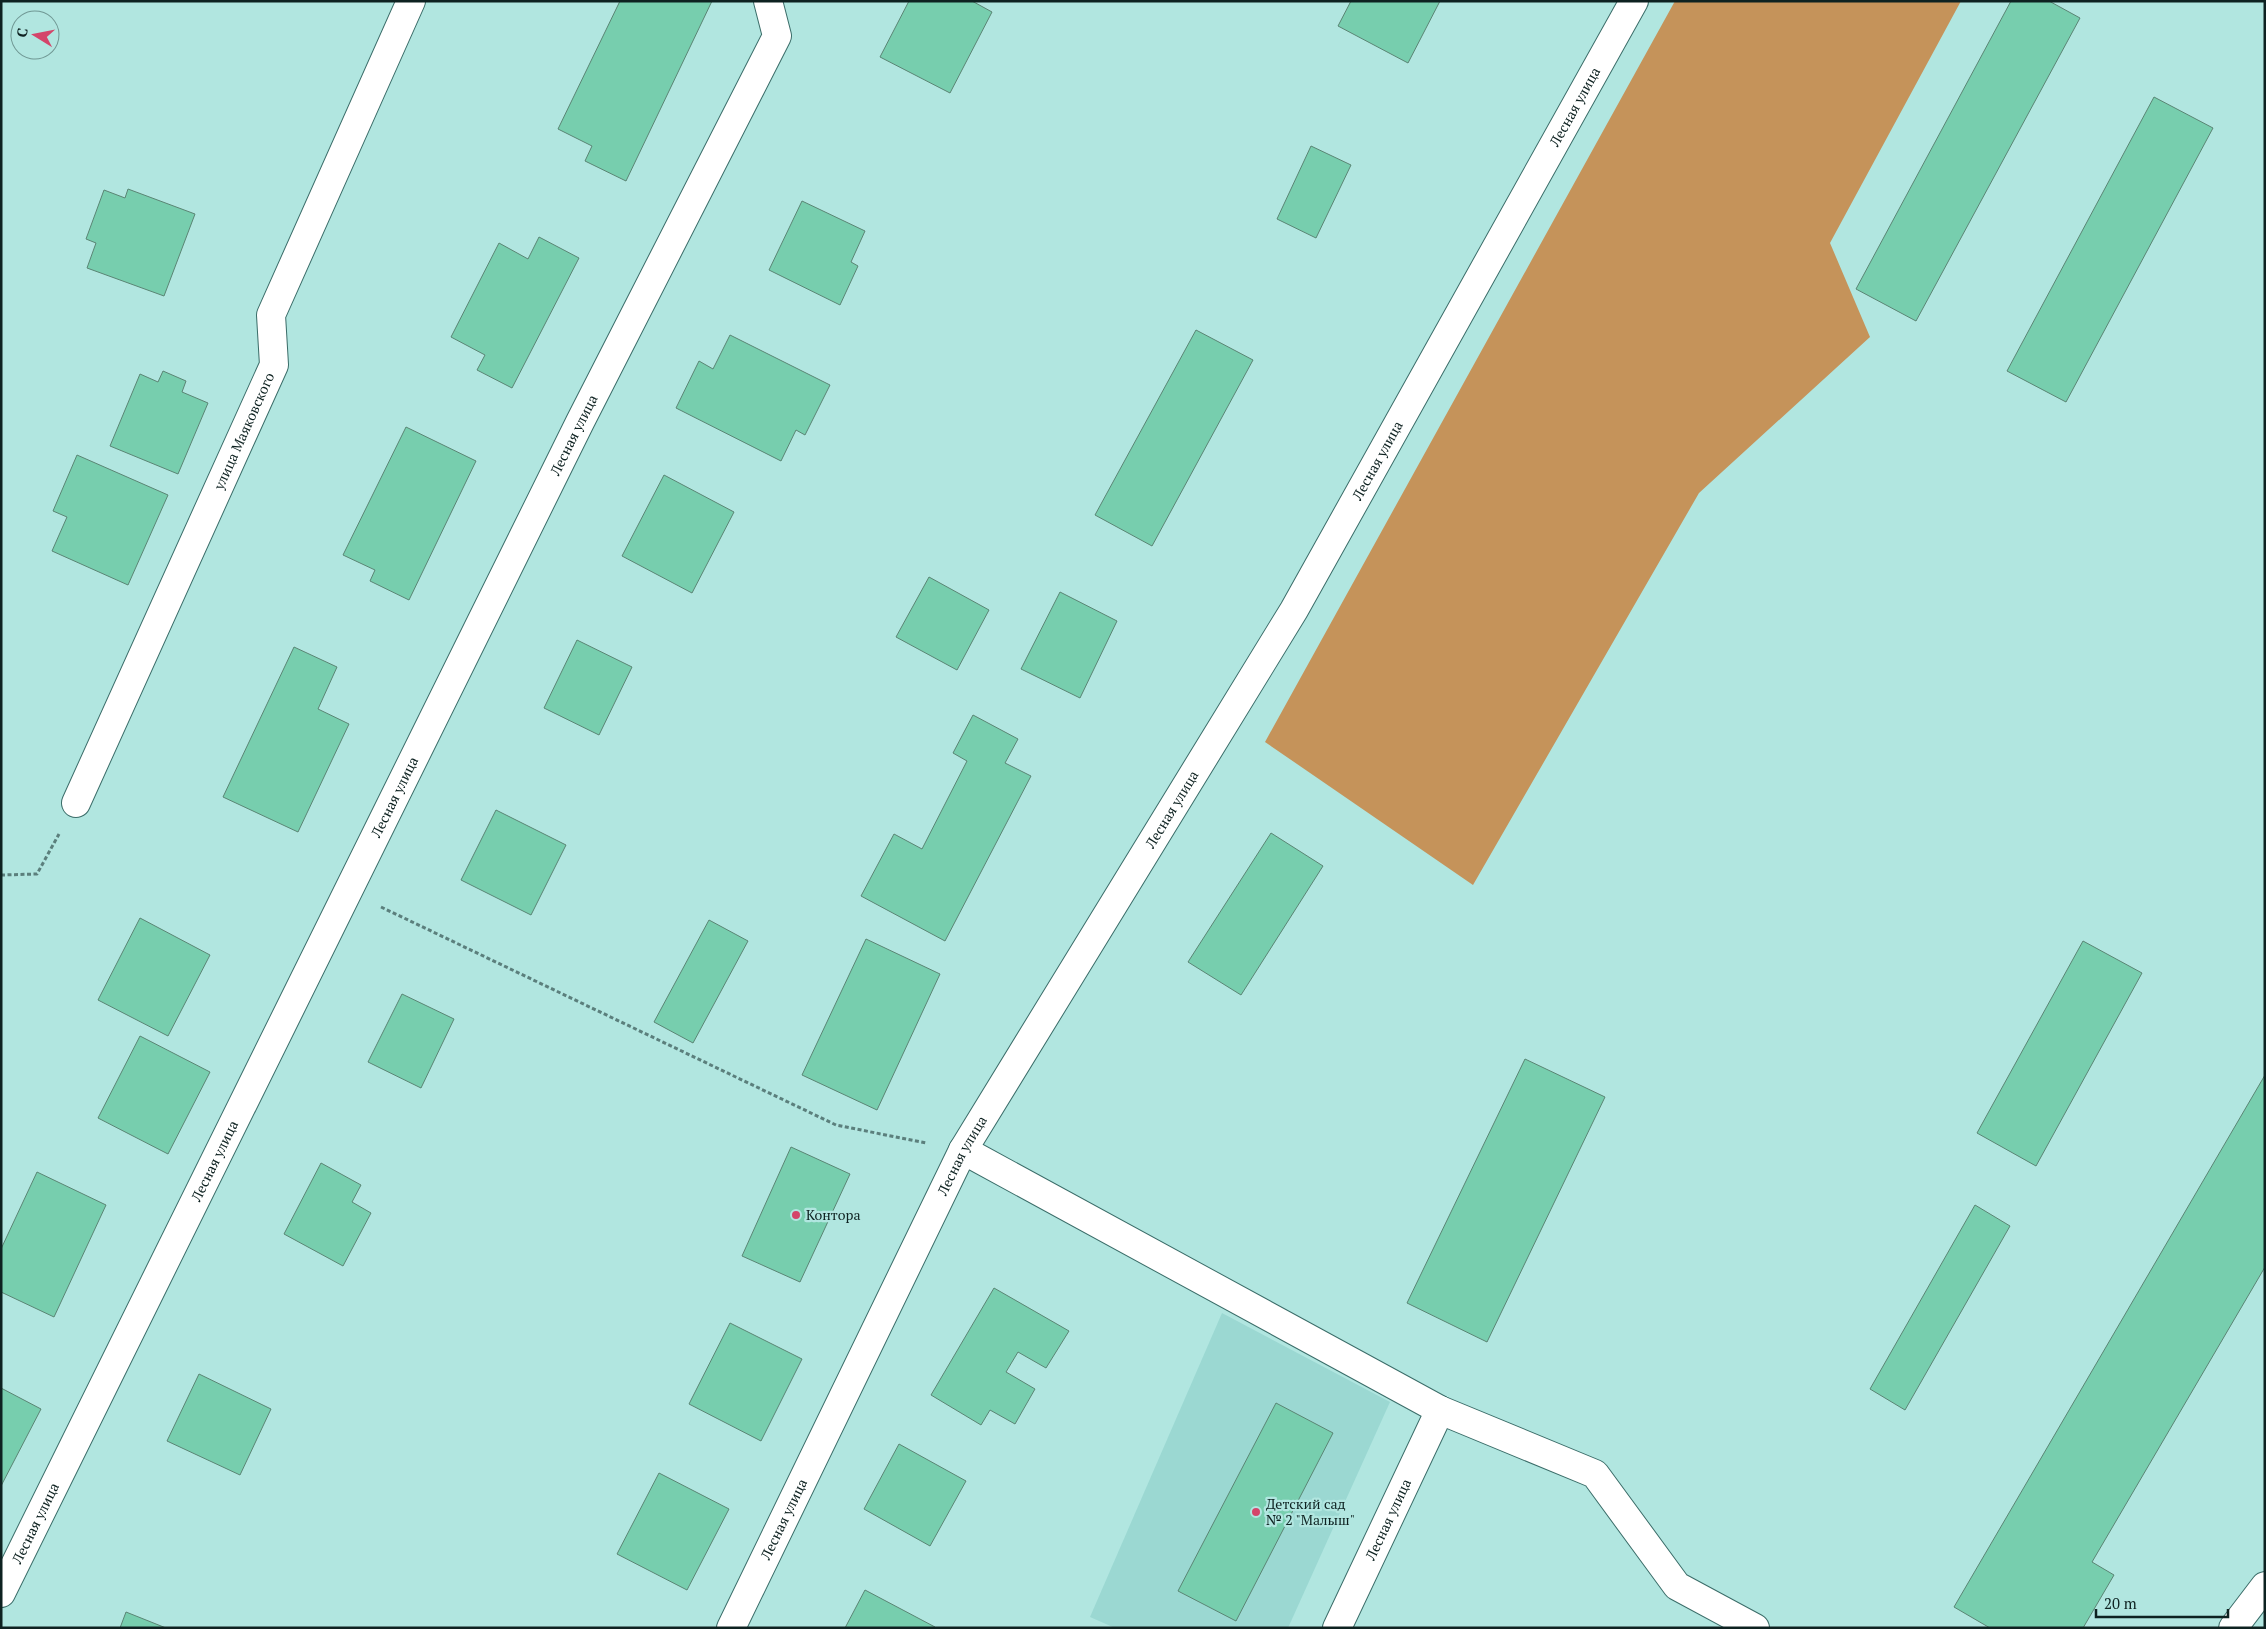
<svg xmlns="http://www.w3.org/2000/svg" width="2266" height="1629" viewBox="0 0 2266 1629" font-family="'PT Serif',serif">
<style>
.built{fill:#9bd8d2}
.forest{fill:#c5935a}
.building{fill:#77ceae;stroke:#5a8574}
.lines{fill:none;stroke-linecap:round;stroke-linejoin:round}
.minor-casing{stroke:#3b6d69;stroke-width:30}
.path{stroke:#5b7f7c;stroke-width:3;stroke-dasharray:4 2.5;stroke-linecap:butt}
.minor{stroke:#fff;stroke-width:28}
.poi-dot{fill:#d4456a;stroke:#b1e6e0;stroke-width:2}
.labels{text-anchor:middle;stroke-width:4.5;stroke-linejoin:round;paint-order:stroke}
.street-label{font-size:14px;fill:#0e2221;stroke:#b1e6e0}
.poi-label{font-size:14px;fill:#0e2221;stroke:#b1e6e0;text-anchor:start}
</style>
<rect width="100%" height="100%" fill="#b1e6e0"/>
<path class="built" d="M1222,1313L1390,1402L1288,1628H1115L1090,1617Z"/>
<path class="forest" d="M1675,1H1961L1830,243L1870,337L1699,493L1473,885L1265,742Z"/>
<path class="building" d="M620,1H712L626,181L585,161L592,146L558,129Z
M909,1H972L992,12L950,93L880,57Z
M1351,1H1440L1408,63L1338,26Z
M2011,1H2049L2080,18L1916,321L1856,289Z
M2154,97L2213,128L2066,402L2007,371Z
M1311,146L1351,165L1316,238L1277,219Z
M128,189L195,214L164,296L87,268L96,243L86,239L104,190L125,198Z
M802,201L865,231L851,262L858,266L840,305L769,270Z
M539,237L579,258L512,388L477,370L485,355L451,337L499,243L528,259Z
M1196,330L1253,360L1152,546L1095,515Z
M730,335L830,385L805,435L796,430L781,461L676,408L699,361L713,369Z
M163,371L186,381L182,392L208,403L178,474L110,446L140,374L158,382Z
M406,427L476,461L409,600L370,581L375,570L343,555Z
M77,455L168,495L128,585L52,551L67,517L53,511Z
M664,475L734,512L692,593L622,556Z
M929,577L989,610L957,670L896,637Z
M1060,592L1117,621L1080,698L1021,669Z
M577,640L632,667L599,735L544,708Z
M294,647L337,667L318,709L349,724L298,832L223,797Z
M973,715L1018,739L1005,763L1031,776L945,941L861,896L894,834L922,849L967,761L953,753Z
M496,810L566,845L531,915L461,880Z
M1271,833L1323,866L1241,995L1188,962Z
M140,918L210,955L168,1036L98,1000Z
M709,920L748,941L693,1043L654,1022Z
M866,939L940,974L877,1110L802,1075Z
M2083,941L2142,973L2036,1166L1977,1133Z
M402,994L454,1019L421,1088L368,1062Z
M140,1036L210,1072L168,1154L98,1118Z
M1525,1059L1605,1097L1487,1342L1407,1303Z
M2265,1075V1267L2092,1562L2114,1575L2083,1628H1990L1954,1607Z
M791,1147L850,1174L800,1282L742,1256Z
M321,1163L361,1185L352,1202L371,1213L343,1266L284,1234Z
M37,1172L106,1205L54,1317L1,1292V1249Z
M1975,1205L2010,1226L1905,1410L1870,1389Z
M994,1288L1069,1331L1046,1368L1018,1352L1006,1372L1035,1389L1015,1424L990,1410L981,1425L931,1395Z
M730,1323L802,1359L761,1441L689,1404Z
M199,1374L271,1409L240,1475L167,1441Z
M1,1388L41,1409L1,1486Z
M1276,1403L1333,1433L1236,1621L1178,1591Z
M899,1444L966,1481L930,1546L864,1509Z
M659,1473L729,1509L687,1590L617,1554Z
M865,1590L935,1627L934,1628H845Z
M126,1612L166,1628H120Z"/>
<g class="lines">
<defs>
<g id="minor">
<path id="s1" d="M76,803L274,365L271,315L411,1"/>
<path d="M963,1150L1440,1410L1595,1474L1677,1586L1755,1628"/>
<path id="s2" d="M1,1593L580,422L777,36L768,1"/>
<path id="s3" d="M731,1628L963,1150L1294,610L1634,1"/>
<path id="s4" d="M1337,1628L1440,1410"/>
<path d="M2233,1628L2265,1586"/>
</g>
</defs>
<use href="#minor" class="minor-casing"/>
<path class="path" d="M1,875L37,874L59,834
M381,907L836,1125L926,1143"/>
<use href="#minor" class="minor"/>
</g>
<g class="poi-dot">
<circle cx="796" cy="1215" r="5"/>
<circle cx="1256" cy="1512" r="5"/>
</g>
<g class="labels">
<g class="street-label">
<text dy="5" stroke="none"><textPath href="#s3" startOffset="1741">Лесная улица</textPath></text>
<text dy="5" stroke="none"><textPath href="#s1" startOffset="408">улица Маяковского</textPath></text>
<text dy="5" stroke="none"><textPath href="#s2" startOffset="1292">Лесная улица</textPath></text>
<text dy="5" stroke="none"><textPath href="#s3" startOffset="1336">Лесная улица</textPath></text>
<text dy="5" stroke="none"><textPath href="#s2" startOffset="888">Лесная улица</textPath></text>
<text dy="5" stroke="none"><textPath href="#s3" startOffset="931">Лесная улица</textPath></text>
<text dy="5" stroke="none"><textPath href="#s3" startOffset="526">Лесная улица</textPath></text>
<text dy="5" stroke="none"><textPath href="#s2" startOffset="482">Лесная улица</textPath></text>
<text dy="5" stroke="none"><textPath href="#s3" startOffset="121">Лесная улица</textPath></text>
<text dy="5" stroke="none"><textPath href="#s4" startOffset="120">Лесная улица</textPath></text>
<text dy="5" stroke="none"><textPath href="#s2" startOffset="78">Лесная улица</textPath></text>
</g>
<g class="poi-label">
<text x="806" y="1220">Контора</text>
<text x="1266" y="1509">Детский сад<tspan x="1266" dy="16">№ 2 "Малыш"</tspan></text>
</g>
</g>
<rect width="2266" height="1629" fill="none" stroke="#0e2221" stroke-width="5"/>
<g transform="translate(35 35) rotate(280)"><circle r="24" fill="#b1e6e0" stroke="#709894"/>
<path d="M0-4L9 19L0 12L-9 19Z" fill="#d4456a"/>
<text y="-8" font-size="14" font-weight="bold" text-anchor="middle" fill="#0e2221">С</text>
</g>
<path d="M2096 1609v8h132v-8" fill="none" stroke="#0e2221" stroke-width="2.5"/>
<text x="2104" y="1609" font-size="15" fill="#0e2221" stroke="#b1e6e0" stroke-width="4" paint-order="stroke">20 m</text>
</svg>
